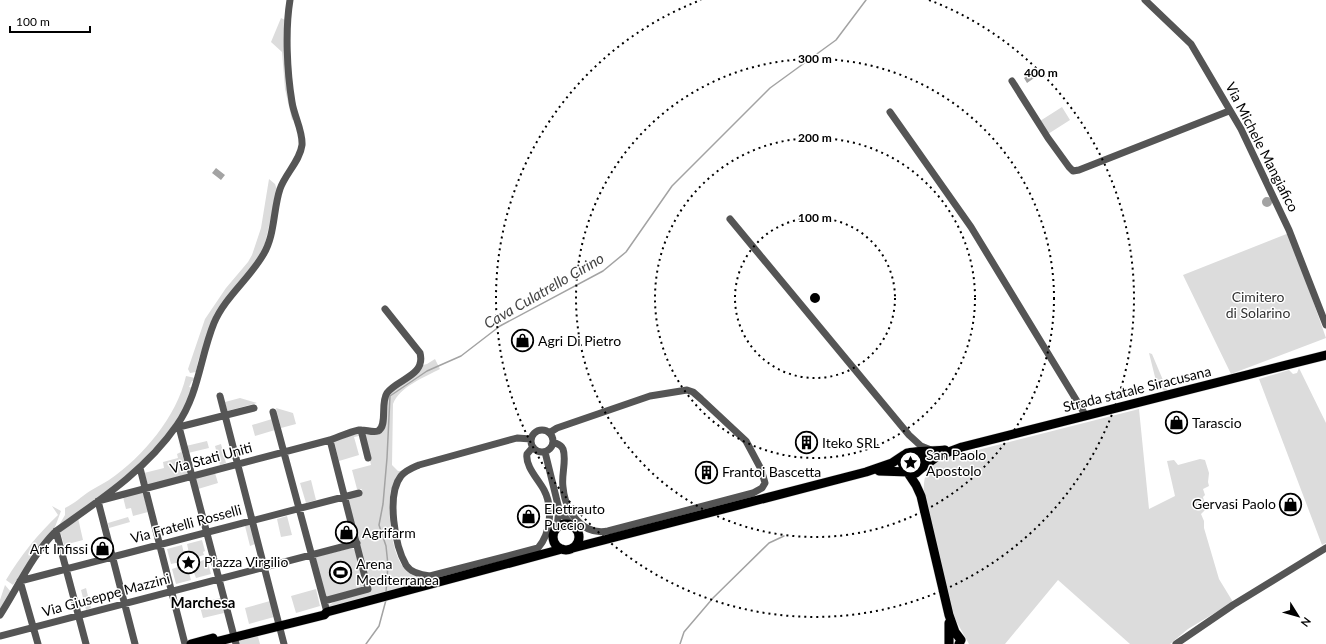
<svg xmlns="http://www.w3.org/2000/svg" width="1326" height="644" viewBox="0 0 1326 644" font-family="Lato,sans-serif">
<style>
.green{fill:#dcdcdc}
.water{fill:#a3a3a3}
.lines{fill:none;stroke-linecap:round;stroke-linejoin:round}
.stream{stroke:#a3a3a3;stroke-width:1.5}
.major-casing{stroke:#dbdbdb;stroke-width:10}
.minor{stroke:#555;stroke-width:7}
.major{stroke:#000;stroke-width:9}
.ring{fill:none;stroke:#000;stroke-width:2;stroke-dasharray:2 4}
.labels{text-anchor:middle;stroke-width:3;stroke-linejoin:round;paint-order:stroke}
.street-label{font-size:14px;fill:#000;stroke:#fff}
.park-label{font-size:14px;fill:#333;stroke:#fff}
.poi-label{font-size:14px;fill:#000;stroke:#fff;text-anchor:start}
.water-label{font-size:15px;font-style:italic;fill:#444;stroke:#fff}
.neighbourhood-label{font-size:15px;font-weight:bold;fill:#000;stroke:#fff}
.centre{fill:#000;stroke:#fff;stroke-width:2}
.ring-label{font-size:12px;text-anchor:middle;font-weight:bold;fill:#000;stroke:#fff;stroke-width:3;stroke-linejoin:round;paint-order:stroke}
</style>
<rect width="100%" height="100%" fill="#fff"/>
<path class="green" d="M281,18L285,20L294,119L292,120L285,89L282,52L271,42Z
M1062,107L1070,120L1048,134L1040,121Z
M269,179L275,184L277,190L264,248L212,322L198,361L196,372L190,373L188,369L205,319L226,288L248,262L252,255L261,228Z
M1289,233L1326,338L1231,374L1183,275Z
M1149,353L1152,354L1168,392H1166L1157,385Z
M435,359L440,369C425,377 399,387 393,404L392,465L398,471H401C398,477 393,484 391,490C387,509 391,553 404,568C410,576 419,578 428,580V583L328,609V606L337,600L370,590L348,498L361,492L362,489H357L352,470L371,465L364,432L378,433L387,396L423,365L427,364Z
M1299,368L1326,423V543L1322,545L1259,379L1289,370L1293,374L1297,373Z
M186,376L195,378V382L192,381L189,387L194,388L181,414L164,437L126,478L58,527L65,515V508C74,504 82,496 90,491C96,487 103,484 109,480C143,457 177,416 186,376Z
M240,398L257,403L227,411L225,402Z
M276,408L293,413L296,424L281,428Z
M1139,409L1149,509L1175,496L1167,461L1174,460L1178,465L1200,459L1205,460L1209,473L1208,482L1209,486L1203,489L1205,495L1203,497L1206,509L1201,514L1204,521V528L1219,579L1233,602L1188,629L1170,644H1130L1058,580L1005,644H969L955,619L924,496C923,473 927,463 950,457Z
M272,419L275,430L255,436L252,425Z
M359,433V436L354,437L359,455L339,461L334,441Z
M178,440L188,474L148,485L144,473L164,468L163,462L178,458L177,454L181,452Z
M207,441L209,448L188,453L186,446Z
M221,444L226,463L220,465L215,446Z
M906 462a7 7 0 1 1 14 0a7 7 0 1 1-14 0Z
M215,473L218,483L198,489L195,478Z
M311,480L316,500L306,503L300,483Z
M143,492L148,512L133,516L131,508L126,509L123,497Z
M52,506L61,511L55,527L13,585L6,580C21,555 38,534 58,515Z
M287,516L292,535L281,537L277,519Z
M128,517L130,522L109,528L108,523Z
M78,518L83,540L64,545L60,531Z
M250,524L255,544L250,546L245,526Z
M202,540L205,551L203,552L204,555L197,557L189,553L187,544Z
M182,545L184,554L180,562L171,564L167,549Z
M352,548L355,550L364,587L325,598L315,557Z
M207,559L211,574L196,578L193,570L198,562Z
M178,567L184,573H189L191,580L176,584L172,569Z
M5,585L11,592L0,612V600Z
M86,588L91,608L86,610L81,590Z
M316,589L320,606L296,613L291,596Z
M220,598L224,613L203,618L199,603Z
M270,601L274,617L249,624L245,608Z
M257,633L260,644H238V638L243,640L246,637Z"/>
<path class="water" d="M1034,71L1037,76L1027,83L1024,78Z
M216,168L225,175L221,180L212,173Z
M1262 202a5 5 0 1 1 10 0a5 5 0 1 1-10 0Z"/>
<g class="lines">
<path class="stream" d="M386,592L388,565L386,546L379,525L383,504L387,458L390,396L427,371L461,356L500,326L603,271L626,252L672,186L770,88L836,40L866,0
M366,644L379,626L386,600
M680,644L684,632L713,598L769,543L784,536"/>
<defs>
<path id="major" d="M917,452L924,459L923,467L916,473C905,474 896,460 907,453C910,451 939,451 945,450
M922,468L938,456L962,447L1326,355
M906,470L916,485L921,496L949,615L955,632L961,640L959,644
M879,471L909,472
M553 537a13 13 0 1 1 26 0a13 13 0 1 1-26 0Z
M573,548L866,472L892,463L904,455
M191,644L213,638
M207,644L324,615L327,612L562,549
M949,644V623"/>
</defs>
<use href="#major" class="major-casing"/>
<path class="minor" d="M1145,0L1191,44L1241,129L1289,230L1326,325
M1012,81L1048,138L1069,167L1073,171L1079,170L1229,111
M890,112L971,227L1086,416
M730,219L909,435L921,446L931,450
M220,396L284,644
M273,412L327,612
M177,426L179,427L254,408
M179,427L236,644
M361,430L368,458
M531 441a11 11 0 1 1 22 0a11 11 0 1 1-22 0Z
M549,433L557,428L650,396L687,390L693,392L701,399L746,441L761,469L765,483L762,488L753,493L608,531C582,536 565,511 563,487C561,475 567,460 563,449C561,444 557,444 553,442
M531,439L517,438L419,465C412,468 406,470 401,476C386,495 395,546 406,565C411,573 421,575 430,576L538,548C551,533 553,507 544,490C538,479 525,466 527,454L533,447
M545,452L559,509L557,528
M140,468L185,644
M560,511L574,528
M56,531L86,644
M324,601L368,589L330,440
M0,615C18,587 32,555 56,531C100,500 146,470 177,425C199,394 200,357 214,323C225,297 249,279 263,255C275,236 273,210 280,189C285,174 300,161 302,145C303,131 294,116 292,102C287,72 285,30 290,0
M0,636L357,543
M38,644L20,581L359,493
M135,644L98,501L330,440C339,437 349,432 359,430C365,429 372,433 378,431C388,426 380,403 387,393C397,379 426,376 420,353L385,309
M1176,644L1233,605L1326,548"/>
<use href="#major" class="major"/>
</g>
<g class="ring">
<circle cx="815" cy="298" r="80"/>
<circle cx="815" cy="298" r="160"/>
<circle cx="815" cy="298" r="239"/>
<path d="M929 0A319 319 0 1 1 701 0"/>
</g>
<defs>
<symbol id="shop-ring" viewBox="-11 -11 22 22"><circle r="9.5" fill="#fff" stroke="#000" stroke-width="1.5"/><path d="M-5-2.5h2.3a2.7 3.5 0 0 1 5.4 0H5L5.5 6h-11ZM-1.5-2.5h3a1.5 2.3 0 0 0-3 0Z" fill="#000"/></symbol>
<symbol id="building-ring" viewBox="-11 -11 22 22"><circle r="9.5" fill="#fff" stroke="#000" stroke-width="1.5"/><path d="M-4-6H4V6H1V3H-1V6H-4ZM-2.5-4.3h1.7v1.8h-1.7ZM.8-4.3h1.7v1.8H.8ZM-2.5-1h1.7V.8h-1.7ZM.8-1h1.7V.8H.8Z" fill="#000"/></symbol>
<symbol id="sight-ring" viewBox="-11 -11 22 22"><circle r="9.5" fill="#fff" stroke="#000" stroke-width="1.5"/><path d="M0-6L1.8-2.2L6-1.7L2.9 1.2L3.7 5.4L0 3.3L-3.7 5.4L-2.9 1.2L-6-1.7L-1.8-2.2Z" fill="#000"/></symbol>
<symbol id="stadium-ring" viewBox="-11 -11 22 22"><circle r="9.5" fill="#fff" stroke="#000" stroke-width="1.5"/><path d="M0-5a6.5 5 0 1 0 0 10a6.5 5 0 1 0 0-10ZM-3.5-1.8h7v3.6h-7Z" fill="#000"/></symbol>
</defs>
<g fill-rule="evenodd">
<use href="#shop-ring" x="510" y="328" width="25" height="25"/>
<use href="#shop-ring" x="1164" y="410" width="25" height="25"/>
<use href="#building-ring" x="794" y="430" width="25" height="25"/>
<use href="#sight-ring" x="898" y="450" width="25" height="25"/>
<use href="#building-ring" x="694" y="460" width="25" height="25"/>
<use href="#shop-ring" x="1278" y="492" width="25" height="25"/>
<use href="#shop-ring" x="516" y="504" width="25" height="25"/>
<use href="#shop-ring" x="334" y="520" width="25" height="25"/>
<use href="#shop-ring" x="90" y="536" width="25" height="25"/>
<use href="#sight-ring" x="176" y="550" width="25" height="25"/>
<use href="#stadium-ring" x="328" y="560" width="25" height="25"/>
</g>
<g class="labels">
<g class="street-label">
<text transform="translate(1262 147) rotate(63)" y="5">Via Michele Mangiafico</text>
<text transform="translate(1137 389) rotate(-14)" y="5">Strada statale Siracusana</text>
<text transform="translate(211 458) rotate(-15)" y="5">Via Stati Uniti</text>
<text transform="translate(186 524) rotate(-15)" y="5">Via Fratelli Rosselli</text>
<text transform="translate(106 595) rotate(-15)" y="5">Via Giuseppe Mazzini</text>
</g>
<g class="park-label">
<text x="1258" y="302">Cimitero<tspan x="1258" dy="16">di Solarino</tspan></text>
</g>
<g class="poi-label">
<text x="538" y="346">Agri Di Pietro</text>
<text x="1192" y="428">Tarascio</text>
<text x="822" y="448">Iteko SRL</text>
<text x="926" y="460">San Paolo<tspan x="926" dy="16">Apostolo</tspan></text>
<text x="722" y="477">Frantoi Bascetta</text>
<text x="1276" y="509" text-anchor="end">Gervasi Paolo</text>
<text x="544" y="514">Elettrauto<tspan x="544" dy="16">Puccio</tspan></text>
<text x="362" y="538">Agrifarm</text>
<text x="88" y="554" text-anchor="end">Art Infissi</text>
<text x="204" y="567">Piazza Virgilio</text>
<text x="356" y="569">Arena<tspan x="356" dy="16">Mediterranea</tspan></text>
</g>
<g class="water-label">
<text transform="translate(544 291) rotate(-30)" y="5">Cava Culatrello Cirino</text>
</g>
<g class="neighbourhood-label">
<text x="203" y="608">Marchesa</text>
</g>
</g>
<circle cx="815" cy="298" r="6" class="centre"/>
<g class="ring-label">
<text x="815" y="63">300 m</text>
<text x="1041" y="77">400 m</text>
<text x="815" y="142">200 m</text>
<text x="815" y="222">100 m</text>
</g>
<g transform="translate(1298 616) rotate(127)" stroke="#ffffff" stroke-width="3" paint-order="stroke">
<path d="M0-3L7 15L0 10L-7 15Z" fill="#000000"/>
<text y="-6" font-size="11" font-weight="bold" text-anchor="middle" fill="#000000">N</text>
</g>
<path d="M10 26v6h80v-6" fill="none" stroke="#000000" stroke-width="2"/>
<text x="16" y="26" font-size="12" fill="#000000" stroke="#ffffff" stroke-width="3" paint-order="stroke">100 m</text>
</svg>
